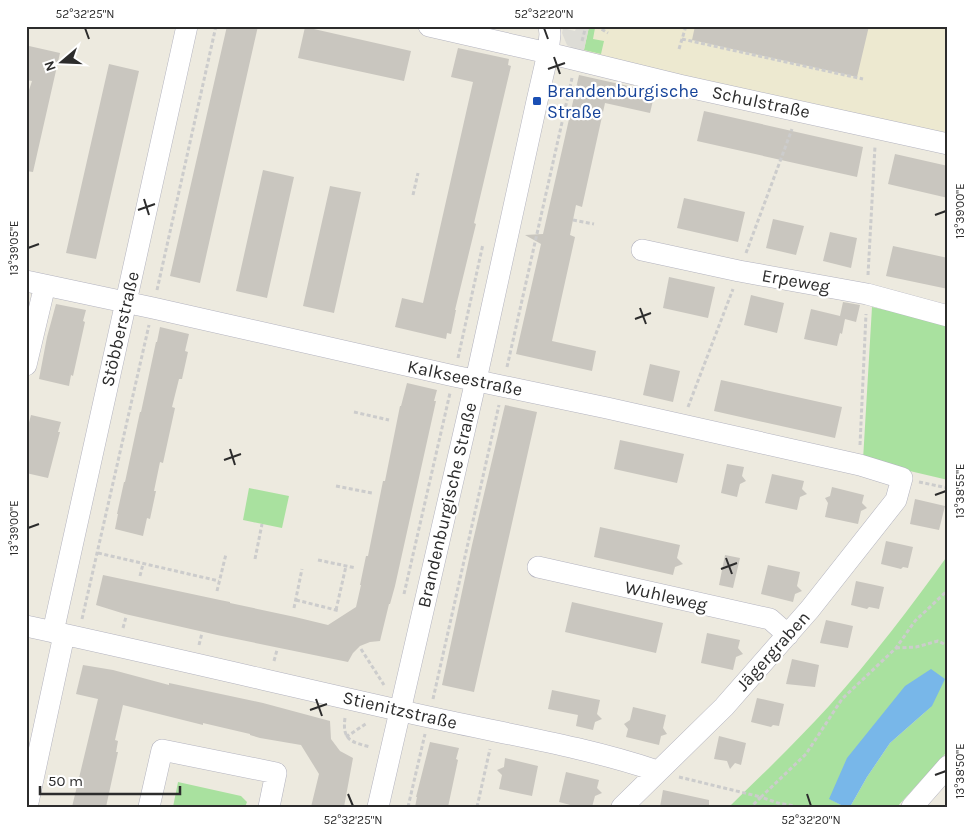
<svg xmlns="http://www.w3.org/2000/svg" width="974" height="833" viewBox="0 0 974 833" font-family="Karla,sans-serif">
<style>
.education{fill:#ede9d0}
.green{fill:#a9e19f}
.plaza{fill:#dddcd6}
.water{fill:#78b7e9}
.building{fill:#c9c6bf}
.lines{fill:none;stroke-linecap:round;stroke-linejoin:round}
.minor-casing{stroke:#b3b3bf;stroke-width:22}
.path{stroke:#ccc;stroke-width:3;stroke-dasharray:4 2.5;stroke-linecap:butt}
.minor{stroke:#fff;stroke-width:21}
.ticks{fill:none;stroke:#2c2c2c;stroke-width:2}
.transit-dot{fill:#1a4fb4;stroke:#fff;stroke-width:2}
.labels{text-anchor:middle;stroke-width:4.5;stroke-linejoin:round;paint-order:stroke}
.transit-label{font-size:18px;fill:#164399;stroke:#fff;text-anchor:start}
.street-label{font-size:18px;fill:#2c2c2c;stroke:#fff}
.neatline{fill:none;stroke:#2c2c2c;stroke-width:2}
.ticks-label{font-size:12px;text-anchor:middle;fill:#2c2c2c}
</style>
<rect width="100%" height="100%" fill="#edeadf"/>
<path class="education" d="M579,26H948V136L583,54L588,30Z"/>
<path class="green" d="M589,27L595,28L593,39L604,41L601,54L584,50Z
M872,307L948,324V480L863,460Z
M249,488L289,496L282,528L243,520Z
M948,555V751L945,754L897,807H850L867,777L890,743L932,706L837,784L830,799L845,807H729C763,774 797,741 829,706C872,658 911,607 948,555Z
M178,782L241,796L247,802L245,807H173Z"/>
<path class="plaza" d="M577,26H595V28L589,27L583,54L567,45L562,33L563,28L575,31Z"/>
<path class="water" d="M931,669L945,679L932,706L890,743L867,777L850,807H845L829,799L847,758L905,686Z"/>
<path class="building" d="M227,26H258L200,283L170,276Z
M695,26H869L857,77L692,40Z
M305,27L411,51L404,81L298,58Z
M29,46L60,53L33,172L26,171V99L32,81L26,80V61Z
M458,48L509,59L508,65L511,66L474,223L476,224L455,310H456L451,334L447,333L446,339L395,327L402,298L423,303L473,82L451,77Z
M109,64L139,71L96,259L66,253Z
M579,75L655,92L650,113L605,103L582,207L576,205L570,235L575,237L552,341L596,351L592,371L516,354L541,244L525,235L543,234Z
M704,111L863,147L857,177L697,141Z
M895,154L948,166V198L888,184Z
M263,170L294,177L267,298L236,291Z
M330,186L361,192L334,313L303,306Z
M684,198L745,212L738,242L677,228Z
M773,219L804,226L796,255L766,248Z
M830,232L857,238L851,268L823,261Z
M893,246L948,258V289L886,276Z
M669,277L715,287L708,318L663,308Z
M751,295L784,303L777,333L744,325Z
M843,302L860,305L856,322L845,319L842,334L840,333L837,346L804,339L811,309L840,316Z
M56,304L86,310L83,321L85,322L73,376L71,375L69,386L39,379L47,337Z
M160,327L189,334L185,351L188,352L182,379H179L172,407L175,408L163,463L160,462L154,491H156L150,519L147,518L143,536L115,529L118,514H117L124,482H125L140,412H141L156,342H157Z
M650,364L680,371L673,402L643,395Z
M721,380L842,407L835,438L714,411Z
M407,383L437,390L434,401H436L395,586L390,604H389L380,641L370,642L360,646L353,653L348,662L217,635L125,614L96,605L103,575L220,600L230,602V603L295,617L328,625L356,607L361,585H360L366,556H368L383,481H385L400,406H401Z
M505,405L537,412L474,692L442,685L472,545Z
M31,415L61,422L58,432H60L48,478L26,473V434Z
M620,440L684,454L677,483L614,469Z
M727,464L744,467L742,476L746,481L740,484L737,497L721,493Z
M772,474L804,481L802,489L807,494L800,497L797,510L765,503Z
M832,487L864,495L862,503L867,508L861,511L858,524L825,517L828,503L825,498L830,496Z
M915,499L945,506L939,530L910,524Z
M600,527L680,545L677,558L683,564L675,567L673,575L594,557Z
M886,541L913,547L908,568L903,567L901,569L881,564Z
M725,555L740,558L733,588L719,585Z
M768,565L800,572L797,586L802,591L795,594L793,602L761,594Z
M856,581L884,587L879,609L869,607L867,609L851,605Z
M572,602L663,623L656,653L565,632Z
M826,620L853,626L848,648L820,643Z
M707,633L740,640L738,648L743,654L736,657L733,670L701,663Z
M792,659L819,665L815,687L786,684Z
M83,665L113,670L169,685V683L188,687L263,703L330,721L331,739L340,751L353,758L344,807H311L319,774L301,745L260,738L250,735V734L203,723V725L123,705L115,740L118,741L116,752H118L106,807H72L98,699L76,694Z
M552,690L600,700L597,714L602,719L595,722L593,730L576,726L578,715L548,709Z
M757,698L784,704L779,726L773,725L771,727L751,722Z
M633,707L666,715L663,728L667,734L661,736L659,745L626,737L628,729L624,724L630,720Z
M719,736L746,743L741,765L735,763L730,769L727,761L714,759Z
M430,742L459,748L456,759L458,760L448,807H415L417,797H416Z
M505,758L538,766L532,796L499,789L502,775L497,770L504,767Z
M566,772L599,780L597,788L602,793L595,796L592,807H578L559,802Z
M663,790L709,800V807H660Z"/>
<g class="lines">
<defs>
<path id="minor" d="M429,26L548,53L679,85L948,144
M642,250L739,271L867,294L948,316
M26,281L153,308L454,376L607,408L860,465L902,478L896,500L810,609L724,707L622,807
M26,365L45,285
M538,567L770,619L788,635
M26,626C161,655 294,687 429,717C504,734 583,746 657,771
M53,632L187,26
M27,807L64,635
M149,807L162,750L276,773L269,807
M378,807L476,380L537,101L548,53L550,34L549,26
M912,807L948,766"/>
</defs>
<use href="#minor" class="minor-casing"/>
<path class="path" d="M596,26L608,33
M682,39L863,79
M582,41L586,26
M679,49L686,26
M413,195L418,173
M573,220L594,224
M746,253L792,129
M868,275L875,146
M157,290L216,26
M458,358L483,244
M507,367L572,78
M688,407L733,289
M354,412L389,420
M860,445L866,314
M919,482L948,488
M336,486L372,493
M98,553L219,581
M255,559L262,524
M318,560L356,568
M140,576L143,564
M217,591L226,554
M404,594L450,393
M296,600L340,611
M294,608L302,569
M336,610L346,566
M82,619L149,325
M123,628L126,617
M199,645L202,633
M896,648L916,647L938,641L948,646
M361,649L384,685
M274,661L277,650
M433,699L499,405
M345,718C342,740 351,742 370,747
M346,737L367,723
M679,777L761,797L751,807
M408,807L425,734
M477,807L490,749
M799,807L778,803L761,797L806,754L842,699L896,648L915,621L948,590"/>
<use href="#minor" class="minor"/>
</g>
<path class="ticks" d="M85,28L89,39M544,28L548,39M554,57L560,74M548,69L565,63M144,199L149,215M138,210L155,204M935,215L946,211M28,248L39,244M640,308L646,324M635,319L651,313M230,449L235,465M224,460L241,454M935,495L946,491M28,528L39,524M726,558L732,574M721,569L737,563M316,699L322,716M310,710L327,704M935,775L946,771M348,794L353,806M807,794L811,806"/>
<rect class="transit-dot" x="532" y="96" width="10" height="10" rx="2.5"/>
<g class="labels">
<g class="transit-label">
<text x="547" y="97">Brandenburgische<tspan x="547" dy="21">Straße</tspan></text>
</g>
<g class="street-label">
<text transform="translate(761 102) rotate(12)" y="6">Schulstraße</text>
<text transform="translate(796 281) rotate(10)" y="6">Erpeweg</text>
<text transform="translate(120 329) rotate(-77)" y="6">Stöbberstraße</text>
<text transform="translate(465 378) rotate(12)" y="6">Kalkseestraße</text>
<text transform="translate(447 505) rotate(-77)" y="6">Brandenburgische Straße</text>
<text transform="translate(666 596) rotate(13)" y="6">Wuhleweg</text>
<text transform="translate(773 651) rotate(-48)" y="6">Jägergraben</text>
<text transform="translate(400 710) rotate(13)" y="6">Stienitzstraße</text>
</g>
</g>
<rect width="974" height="833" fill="none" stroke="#ffffff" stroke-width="55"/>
<g transform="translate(62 62) rotate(251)" stroke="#ffffff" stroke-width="4" paint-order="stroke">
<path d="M0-4L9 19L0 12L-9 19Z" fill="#2c2c2c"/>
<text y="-8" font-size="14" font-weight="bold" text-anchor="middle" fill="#2c2c2c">N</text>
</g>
<path d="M40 786v8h140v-8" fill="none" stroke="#2c2c2c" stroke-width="2.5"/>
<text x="48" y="786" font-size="15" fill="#2c2c2c" stroke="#ffffff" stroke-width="4" paint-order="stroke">50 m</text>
<rect x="28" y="28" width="918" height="778" class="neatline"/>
<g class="ticks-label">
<text x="85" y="18">52°32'25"N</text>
<text x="544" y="18">52°32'20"N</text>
<text transform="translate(960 211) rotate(-90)" y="4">13°39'00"E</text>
<text transform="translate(14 248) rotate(-90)" y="4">13°39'05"E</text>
<text transform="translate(960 491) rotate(-90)" y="4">13°38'55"E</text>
<text transform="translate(14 528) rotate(-90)" y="4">13°39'00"E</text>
<text transform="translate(960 771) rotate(-90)" y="4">13°38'50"E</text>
<text x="353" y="824">52°32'25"N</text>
<text x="811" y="824">52°32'20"N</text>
</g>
</svg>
